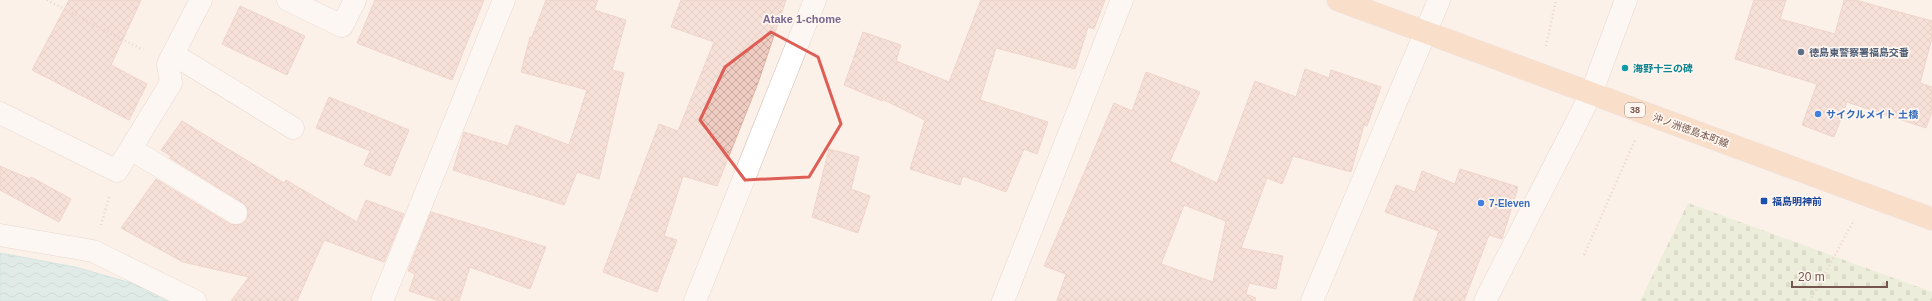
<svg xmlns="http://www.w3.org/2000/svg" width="1932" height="301" viewBox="0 0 1932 301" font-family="Arial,'Noto Sans JP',sans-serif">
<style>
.cemetery{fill:url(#cemetery-stones)}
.water{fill:url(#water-waves);stroke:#a4d6d5}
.building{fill:url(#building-cross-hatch);stroke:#e1b1a3;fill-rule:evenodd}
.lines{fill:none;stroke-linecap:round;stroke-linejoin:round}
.minor-casing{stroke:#cfbab1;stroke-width:23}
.primary-casing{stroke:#d8cfcd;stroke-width:23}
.path{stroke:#d5afa4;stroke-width:2.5;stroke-dasharray:1 3;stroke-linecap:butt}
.minor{stroke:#fff;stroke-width:22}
.primary{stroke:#f6cba5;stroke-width:22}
.marked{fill:none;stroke:#de5d55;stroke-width:3;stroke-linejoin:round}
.service-dot{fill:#5c6f8a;stroke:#fef6ef;stroke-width:1.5}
.culture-dot{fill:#0f9aa8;stroke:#fef6ef;stroke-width:1.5}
.shop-dot{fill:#3f7fe0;stroke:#fef6ef;stroke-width:1.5}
.transit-dot{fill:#1a4fb4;stroke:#fef6ef;stroke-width:1.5}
.labels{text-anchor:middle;stroke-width:3.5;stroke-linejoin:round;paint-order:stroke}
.shield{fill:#fef6ef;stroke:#9e857e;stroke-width:1}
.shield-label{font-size:9px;font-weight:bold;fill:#75554d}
.service-label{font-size:10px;font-weight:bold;fill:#4e5e75;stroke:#fef6ef;text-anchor:start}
.culture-label{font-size:10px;font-weight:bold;fill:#0d838f;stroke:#fef6ef;text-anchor:start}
.shop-label{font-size:10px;font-weight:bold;fill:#366cbe;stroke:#fef6ef;text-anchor:start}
.street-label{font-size:10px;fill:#75554d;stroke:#fef6ef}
.transit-label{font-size:10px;font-weight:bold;fill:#164399;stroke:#fef6ef;text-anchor:start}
.neighbourhood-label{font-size:11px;font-weight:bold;fill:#7b6690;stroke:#fef6ef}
</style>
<defs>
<pattern id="cemetery-stones" width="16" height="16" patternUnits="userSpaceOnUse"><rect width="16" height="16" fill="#dae9c7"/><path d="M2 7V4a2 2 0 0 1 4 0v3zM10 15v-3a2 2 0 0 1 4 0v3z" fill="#b5c0a4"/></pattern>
<pattern id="water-waves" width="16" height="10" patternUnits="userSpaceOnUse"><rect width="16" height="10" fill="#bee4e4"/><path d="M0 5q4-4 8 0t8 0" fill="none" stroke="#9fbcbb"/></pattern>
<pattern id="building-cross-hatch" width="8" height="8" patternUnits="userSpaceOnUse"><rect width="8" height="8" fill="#efcdc2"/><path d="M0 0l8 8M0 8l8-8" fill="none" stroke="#c6a9a0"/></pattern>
</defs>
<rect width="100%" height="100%" fill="#fbf1e9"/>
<path class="cemetery" d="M1688,203L1932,292V301H1640Z"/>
<path class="water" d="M0,253L75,267L135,284L171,301H0Z"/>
<path class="building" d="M69,0H141L111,65L147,84L129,120L32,70Z
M375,0H484L452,80L357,43Z
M546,0H598L594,10L626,20L612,70L624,73L599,179L577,172L564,205L453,170L464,132L508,146L516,125L569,145L587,90L521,72L530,37H532Z
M681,0H786L758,83L717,186L683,176L664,236L677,240L657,292L603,272L659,124L678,131L714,42L671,27Z
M981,0H1105L1094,29L1088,27L1075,69L996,48L980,100L1048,122L1037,154L1024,149L1006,192L963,176L960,185L910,169L925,120L882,99V101L844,85L863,32L901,45L896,61L949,82Z
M1754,0H1786L1780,19L1835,34L1844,0H1855L1932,21V38L1920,83L1932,87V111L1926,128L1847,102L1834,137L1802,125L1817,84L1735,59Z
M240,6L305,36L287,75L222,44Z
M1305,69L1329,78L1331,70L1381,87L1367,126L1364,125L1351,172L1293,156L1282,184L1267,178L1241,248L1283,256L1276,289L1249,283L1246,294L1256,298L1255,301H1057L1066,274L1044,266L1114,103L1132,111L1146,72L1200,92L1170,161L1217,183L1255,81L1296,97ZM1184,205L1226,221L1213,282L1161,264Z
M329,97L409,130L390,176L364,165L370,151L316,128Z
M182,121L284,183L286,180L357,222L366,200L404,214L384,262L324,240L297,301H231L249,277L183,262L121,228L156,179L230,224L235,225L242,224L247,219L248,214L247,207L243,203L170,158L171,156L161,150Z
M829,149L859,157L851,189L870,196L858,233L812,217Z
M0,166L30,179L31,177L71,199L59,222L0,190Z
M1460,169L1518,187L1502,239L1489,235L1464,301H1413L1439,231L1385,212L1396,185L1415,192L1422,171L1455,184Z
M431,212L546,247L530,289L470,267L459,301H440L409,291L415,274L408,271Z"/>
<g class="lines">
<defs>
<path id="minor" d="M288,0L342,26L355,0
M173,54L293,128
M0,113L117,171L171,83L168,64L201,0
M131,149L236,213
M0,235L93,251L195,301
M382,301L504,0
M695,301L815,0
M1003,301L1122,0
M1312,301L1439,0
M1485,301L1591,94L1626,0"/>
<path id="primary" d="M1338,0L1932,219"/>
</defs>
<use href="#minor" class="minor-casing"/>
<use href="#primary" class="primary-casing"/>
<path class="path" d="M47,0L143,50
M1546,46L1556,0
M101,225L109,197
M1584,255L1636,138
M1810,301L1854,220"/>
<use href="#minor" class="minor"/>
<use href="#primary" class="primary"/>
</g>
<path d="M0 0H1932V301H0ZM771,32L818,57L841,124L809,177L745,180L700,120L725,67Z" fill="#fbf1e9" fill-opacity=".55" fill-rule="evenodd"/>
<path class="marked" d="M771,32L818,57L841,124L809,177L745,180L700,120L725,67Z"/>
<circle class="service-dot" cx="1801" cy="52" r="4"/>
<circle class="culture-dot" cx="1625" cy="68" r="4"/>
<g class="shop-dot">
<circle cx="1818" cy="114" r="4"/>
<circle cx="1481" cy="203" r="4"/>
</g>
<rect class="transit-dot" x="1760" y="197" width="8" height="8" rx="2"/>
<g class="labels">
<rect class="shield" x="1625" y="103" width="20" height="14" rx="3"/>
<g class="shield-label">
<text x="1635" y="113">38</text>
</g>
<g class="service-label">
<text x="1809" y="56">徳島東警察署福島交番</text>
</g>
<g class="culture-label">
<text x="1633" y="72">海野十三の碑</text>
</g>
<g class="shop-label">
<text x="1826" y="118">サイクルメイト 土橋</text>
<text x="1489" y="207">7-Eleven</text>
</g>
<g class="street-label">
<text transform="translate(1691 130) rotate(20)" y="4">沖ノ洲徳島本町線</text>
</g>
<g class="transit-label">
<text x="1772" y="205">福島明神前</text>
</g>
<g class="neighbourhood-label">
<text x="802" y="23">Atake 1-chome</text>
</g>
</g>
<path d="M1792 281v6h95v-6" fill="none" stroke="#75554d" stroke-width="2"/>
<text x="1798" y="281" font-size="12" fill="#75554d" stroke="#fef6ef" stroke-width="3" paint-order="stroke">20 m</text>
</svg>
